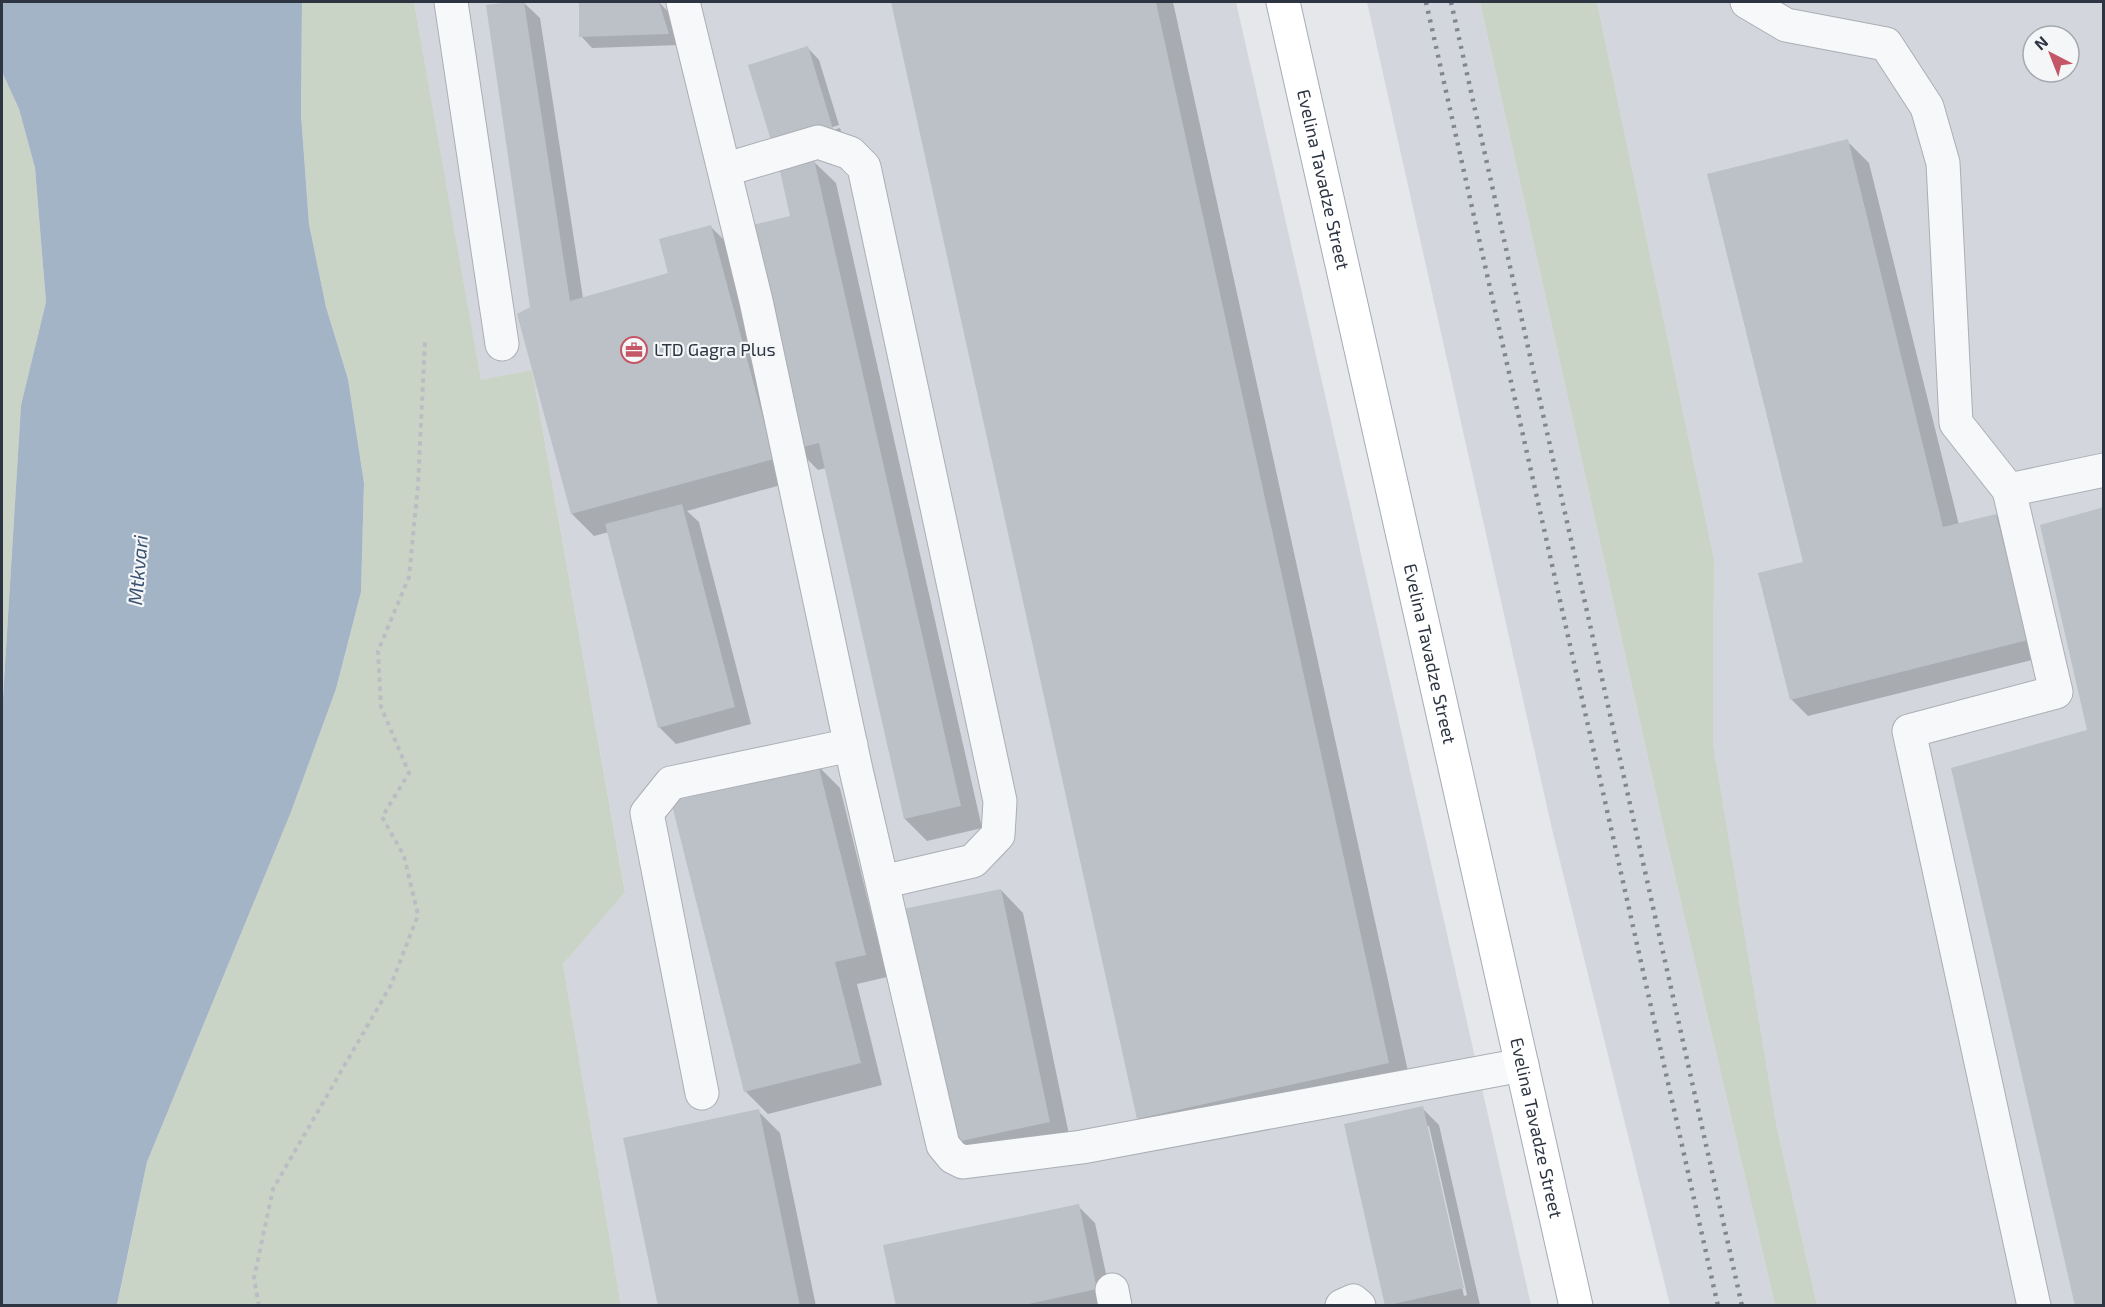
<svg xmlns="http://www.w3.org/2000/svg" width="2105" height="1307" viewBox="0 0 2105 1307" font-family="'Exo 2',sans-serif">
<style>
.built{fill:#d3d6dd;fill-rule:evenodd}
.green{fill:#cad4c6}
.water{fill:#a3b4c7}
.shadow{fill:#0003;fill-rule:evenodd}
.building{fill:#bcc0c7}
.lines{fill:none;stroke-linecap:round;stroke-linejoin:round}
.minor-casing{stroke:#aaaeb5;stroke-width:35}
.major-casing{stroke:#a5abb6;stroke-width:35}
.path{stroke:#babec3;stroke-width:4;stroke-dasharray:4.5 4.5;stroke-linecap:butt}
.minor{stroke:#f7f8fa;stroke-width:33}
.major{stroke:#fff;stroke-width:33}
.rail{stroke:#7f8793;stroke-width:4.5;stroke-dasharray:3 6;stroke-linecap:butt}
.labels{text-anchor:middle;stroke-width:4.5;stroke-linejoin:round;paint-order:stroke}
.street-label{font-size:18px;fill:#2d3542;stroke:#f4f6f8}
.poi-label{font-size:18px;fill:#2d3542;stroke:#f4f6f8;text-anchor:start}
.water-label{font-size:20px;font-style:italic;fill:#3b5373;stroke:#f4f6f8}
</style>
<rect width="100%" height="100%" fill="#e5e7eb"/>
<path class="built" d="M414,2H1236L1531,1305H621L563,964L625,891L532,370L481,381Z
M1367,2H1480L1662,821L1775,1305H1670L1552,829Z
M1597,2H2103V1305H1817L1777,1128L1713,743L1714,559ZM2033,36H2069V72H2033Z"/>
<path class="green" d="M302,2H414L481,380L532,370L625,892L563,964L621,1305L117,1306L147,1162L291,812L336,689L361,592L364,483L348,379L326,307L309,224L301,114Z
M1480,2H1597L1714,559L1713,743L1777,1128L1817,1305H1775L1662,821Z
M2,72L19,109L35,168L46,302L21,405L2,714Z"/>
<path class="water" d="M2,2H302L301,114L309,224L326,307L348,379L364,483L361,592L336,689L291,812L147,1162L117,1305H2V714L21,405L46,302L35,168L19,109L2,72Z"/>
<path class="shadow" d="M523,2L540,18L583,298L669,274L711,227L733,249L795,481L687,511L699,522L751,724L676,744L659,727L609,532L594,536L572,514L533,307L487,7Z
M659,2L670,14L679,45L592,48L581,36Z
M893,2H1173L1411,1085L1160,1141L1138,1118Z
M808,48L819,60L839,125L779,144V147L840,128L844,140L786,158L774,146L750,66Z
M1847,141L1869,163L1959,525L1996,515L2013,533L2044,657L1808,716L1791,699Z
M813,161L836,183L982,828L927,841L905,819L826,468L818,470L796,448L791,217Z
M817,765L840,788L887,977L857,984L882,1085L768,1114L746,1092L673,802Z
M1001,890L1023,913L1071,1144L975,1164L953,1142Z
M1422,1108L1439,1125L1480,1305L1386,1306ZM1426,1126H1429L1467,1295L1464,1296Z
M758,1111L780,1133L816,1306H660Z
M1078,1206L1095,1223L1113,1306H897Z"/>
<path class="building" d="M512,2H524L570,301L668,273L659,239L711,225L774,459L571,514L517,314L530,307L486,5Z
M579,2H659L669,34L579,37Z
M891,2H1156L1389,1063L1137,1119Z
M808,46L833,129L773,147L748,65Z
M1848,139L1943,527L1996,514L2028,640L1790,700L1758,573L1803,562L1707,174Z
M814,159L961,806L904,819L819,443L795,449L744,227L790,216L779,167Z
M682,504L735,707L658,728L605,524Z
M2104,507V1306H2075L1951,768L2087,730L2040,525Z
M818,764L866,955L835,962L861,1063L744,1092L671,801Z
M1001,889L1050,1122L952,1143L903,909Z
M1423,1106L1464,1288L1385,1306L1344,1124Z
M759,1109L800,1306H658L623,1138Z
M1079,1204L1097,1289L1020,1306H896L883,1245Z"/>
<g class="lines">
<defs>
<path id="minor" d="M451,2L502,344
M683,2L756,301L856,770L943,1145L953,1157L963,1162L1082,1147L1522,1065
M1747,2L1786,25L1886,44L1927,107L1943,163L1956,423L2009,490L2056,692L1909,731L2034,1306
M724,170L818,142L850,153L864,167L1000,801L998,835L973,861L882,882
M2009,490L2104,470
M702,1093L647,813L671,783L851,745
M1112,1290L1115,1306
M1342,1306L1353,1301L1359,1306"/>
<g id="major">
<path id="s1" d="M1283,2L1576,1306"/>
</g>
</defs>
<use href="#minor" class="minor-casing"/>
<use href="#major" class="major-casing"/>
<path class="path" d="M259,1306L254,1278L273,1189L391,985L418,915L404,856L382,817L409,773L381,707L378,651L409,577L418,485L425,341"/>
<use href="#minor" class="minor"/>
<use href="#major" class="major"/>
<path class="rail" d="M1426,2L1718,1306
M1451,2L1742,1306"/>
</g>
<defs>
<symbol id="office-ring" viewBox="-11 -11 22 22"><circle r="9.5" fill="#f4f6f8" stroke="#c45665" stroke-width="1.5"/><path d="M-6-3h4V-5.5h4V-3h4V5H-6ZM-1-4.5V-3h2v-1.5ZM-6 0V1H6V0Z" fill="#c45665"/></symbol>
</defs>
<g fill-rule="evenodd">
<use href="#office-ring" x="619" y="335" width="30" height="30"/>
</g>
<g class="labels">
<g class="street-label">
<text dy="6" stroke="none"><textPath href="#s1" startOffset="182">Evelina Tavadze Street</textPath></text>
<text dy="6" stroke="none"><textPath href="#s1" startOffset="668">Evelina Tavadze Street</textPath></text>
<text dy="6" stroke="none"><textPath href="#s1" startOffset="1154">Evelina Tavadze Street</textPath></text>
</g>
<g class="poi-label">
<text x="654" y="356">LTD Gagra Plus</text>
</g>
<g class="water-label">
<text transform="translate(138 570) rotate(-85)" y="7">Mtkvari</text>
</g>
</g>
<rect width="2105" height="1307" fill="none" stroke="#2d3542" stroke-width="6"/>
<g transform="translate(2051 54) rotate(318)"><circle r="28" fill="#f4f6f8" stroke="#a4a9af" stroke-width="1.5"/>
<path d="M0-4.5L10 22L0 15L-10 22Z" fill="#c45665"/>
<text y="-9" font-size="16" font-weight="bold" text-anchor="middle" fill="#2d3542">N</text>
</g>
</svg>
